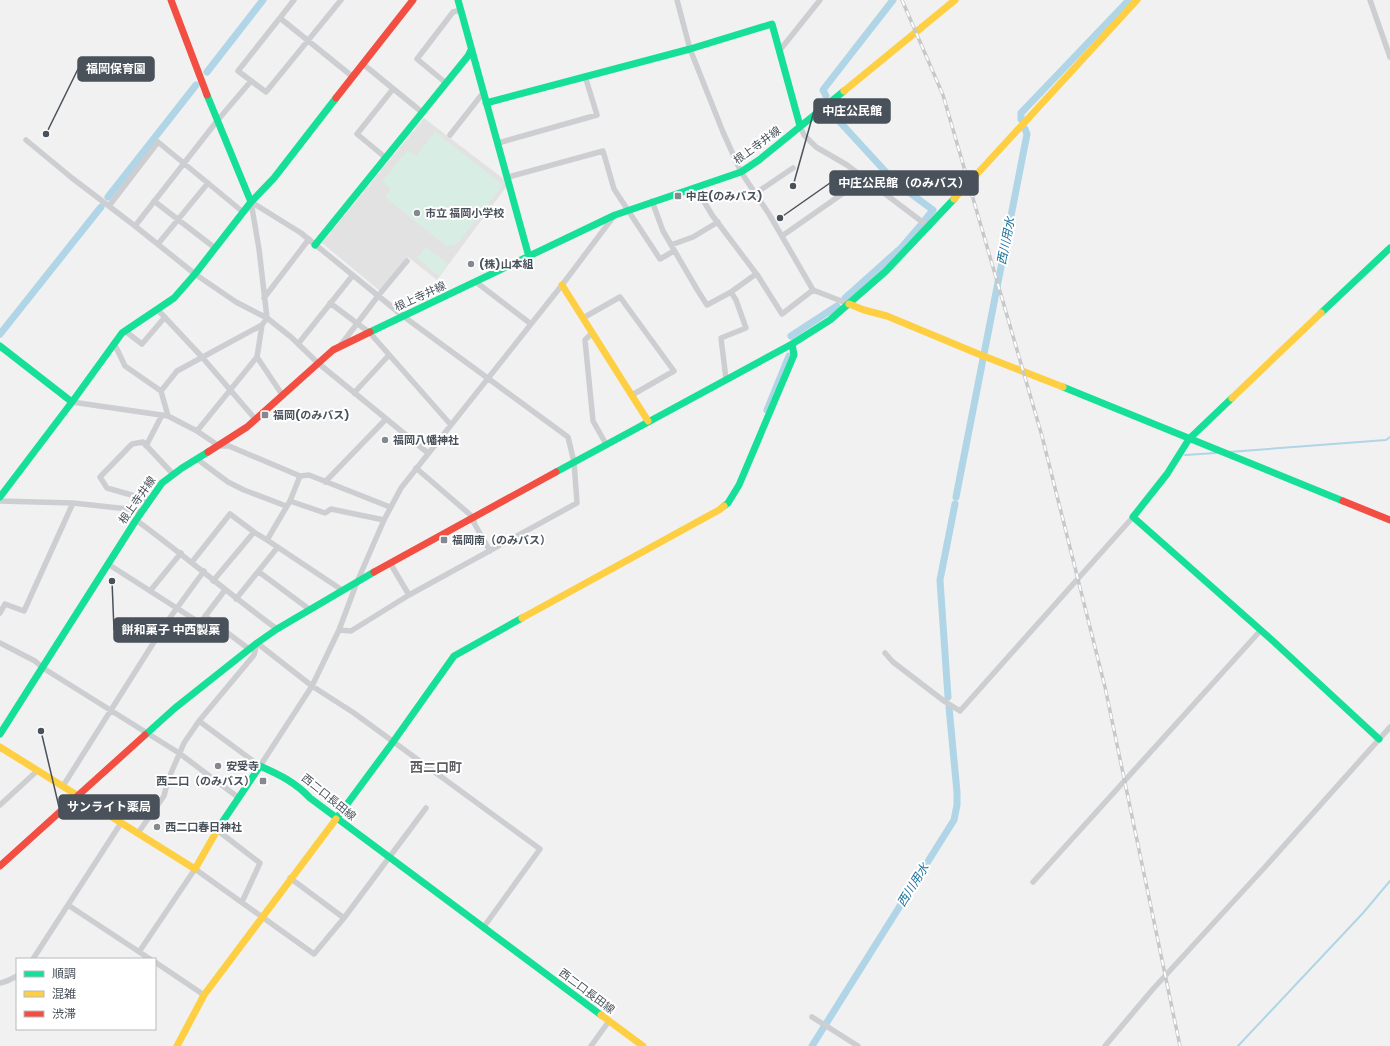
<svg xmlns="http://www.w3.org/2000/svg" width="1390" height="1046" viewBox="0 0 1390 1046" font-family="Poppins,'Noto Sans JP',sans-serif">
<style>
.education{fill:#e3e2e2}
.park{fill:#d8ede3}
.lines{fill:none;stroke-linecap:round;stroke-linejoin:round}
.stream{stroke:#b0d5e7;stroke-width:2}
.canal{stroke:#b0d5e7;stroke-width:7}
.street{stroke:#ccced1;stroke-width:5.5}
.fast{stroke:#16e098;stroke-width:7}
.slow{stroke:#ffcf43;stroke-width:7}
.jam{stroke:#f24e42;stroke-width:7}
.rail-casing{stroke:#c6c8ca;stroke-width:3.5}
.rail{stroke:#fff;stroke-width:2;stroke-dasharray:6;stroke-linecap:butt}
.poi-dot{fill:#848990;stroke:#fff;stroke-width:1.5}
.labels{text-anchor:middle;stroke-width:4;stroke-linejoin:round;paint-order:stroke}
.street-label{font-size:11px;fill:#49515b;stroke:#fff}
.poi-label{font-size:11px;font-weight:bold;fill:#49515b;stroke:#fff;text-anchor:start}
.water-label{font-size:12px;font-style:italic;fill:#1c729b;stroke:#fff}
.quarter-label{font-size:13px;font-weight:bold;fill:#5d5f63;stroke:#fff}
.leader{fill:none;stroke:#49515b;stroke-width:1.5}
.callout-dot{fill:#49515b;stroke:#fff;stroke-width:1.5}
.callout{fill:#49515b;stroke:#49515b;stroke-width:1.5}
.callout-label{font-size:12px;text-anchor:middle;font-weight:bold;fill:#fff}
</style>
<rect width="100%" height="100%" fill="#f1f1f1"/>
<path class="education" d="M424,118L509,183L437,280L408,257L380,291L322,243Z"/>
<path class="park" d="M435,132L503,185L457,244L446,246L385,197L391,189L382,181L408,150L416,156Z
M426,247L448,264L439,276L417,258Z"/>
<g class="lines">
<path class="stream" d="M1229,452L1386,440L1390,437
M1185,455L1216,453
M1238,1046L1363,913L1390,881"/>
<path class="canal" d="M207,72L263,0
M826,96L823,90L826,86L893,0
M831,107L839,121L895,182L933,210L925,220
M1021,119V113L1129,0
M108,197L196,85
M845,298L901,248L920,226
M0,334L101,207
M791,336L837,306
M984,354L1027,134L1025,129
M767,410L789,356
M956,497L983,359
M948,697L940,580L955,504
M812,1046L954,820L957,805V792L949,707"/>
<path class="street" d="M294,0L238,71L266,92L341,0
M677,0L690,49L723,132L741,172L769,214L813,290L849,304
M1370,0L1390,57
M280,18L353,77
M780,50L820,0
M363,64L423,113
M446,83L417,59L453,12L461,10
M800,126L804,135L816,147L847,165L929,227
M450,135L483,93
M26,140L72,178L135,226L195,274L236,302L267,318L291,337L318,363L428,453
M498,143L597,115L585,76
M386,158L357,134L393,89
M508,177L603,151L614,189L660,259L674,251
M696,188L712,215L758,276L782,314L813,290
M756,193L793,168
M154,201L215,248
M652,201L663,231L698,291L707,305L731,292L756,274
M251,202L301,233L403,316L568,437L574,462L577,503L409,595L351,631L339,630
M109,206L158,142L243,212
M135,226L217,121L251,81
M782,236L865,178
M158,244L208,183
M671,245L693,237L718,222
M476,282L531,324
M264,298L309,239
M330,303L370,333L451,425
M157,309L202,357L256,420
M583,318L620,297L674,371L632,395
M125,331L142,344L165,317
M592,333L585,340L593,421L606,444
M114,343L125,366L161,391
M298,344L353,275
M340,346L378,296L407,261
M257,357L283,396
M726,379L721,338L746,328L736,300L731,292
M354,393L389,355
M72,402L168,416L197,431L219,446H229L300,476L309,475L390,507
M168,416L161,391L177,371L262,325L267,318L259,249L251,202
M197,431L257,357L262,325
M146,446L162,415
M197,459L228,482L244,490L286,506
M416,468L474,518V523L490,551
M325,482L386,419
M149,500L107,488L100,477L132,444L143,442L173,474
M0,501L73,503L128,509L141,512
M290,501L325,513L331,509L384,520
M136,520C184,555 229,594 277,629
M267,540L342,590
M192,562L230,514L254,532
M390,563L409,595
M108,564L200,623L225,590
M259,572L309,609
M213,581L254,532L267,540L290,501L300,476
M150,591L181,553
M236,599L277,548
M0,613L5,604L24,611L73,503
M205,616L249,649
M0,643L35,661L43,668L179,753L239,798
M885,653L893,662L944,701L960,711L1133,517
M199,721L260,766L312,686L339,630L357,582L384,520L401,488L562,285L614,216
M63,786L166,623L204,571
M0,805L37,771
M217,830L260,863L242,902
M138,833L164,796L168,780L184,743L199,721L254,655L257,643L312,686L354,713L540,849L483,928
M290,878L344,918
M1033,882L1261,630
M68,905L150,959
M139,952L195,869L314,954L344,918L426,808
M33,959L121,823
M155,962L204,995
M0,983L7,981L17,976
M812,1017L858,1046
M591,1046L609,1021
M1105,1046L1153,989L1265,867L1390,727"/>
<path class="fast" d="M458,0L529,257
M207,95L251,202
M486,103L690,49L772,24L800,126
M315,245L468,56L471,50
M1321,313L1390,248
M370,332L615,215L741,172L759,160L844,91
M0,346L72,402
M1063,387L1343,501
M1232,398L1189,439L1167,474L1133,517L1273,641L1379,739
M556,472L792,344L830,320L886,271L954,199
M0,497L72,402L122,333L174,298L195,274L251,202L274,178L336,98
M724,506L728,503L739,485L794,355L792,344
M0,734L136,520L162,483L182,468L208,452
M145,735L175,708L257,643L277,629L374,572
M336,819L393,742L454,656L522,618
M219,827L260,766C280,775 295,782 310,798L601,1015"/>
<path class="slow" d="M844,91L955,0
M954,199L1137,0
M562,285L648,421
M849,304L864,310L887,316L976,353L1063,387
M1232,398L1321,313
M522,618L719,510L724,506
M0,747L195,869L219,827
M601,1015L643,1046
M177,1046L204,995L336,819"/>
<path class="jam" d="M171,0L207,95
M336,98L413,0
M208,452L247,427L333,350L370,332
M1343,501L1390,520
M374,572L556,472
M0,866L145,735"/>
<defs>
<path id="rail" d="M902,0L943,95L1042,436L1105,687L1180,1046"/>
</defs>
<use href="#rail" class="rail-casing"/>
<use href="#rail" class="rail"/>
</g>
<g class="poi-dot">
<rect x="674" y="192" width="8" height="8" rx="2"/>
<circle cx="417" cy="213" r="4"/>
<circle cx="471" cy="264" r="4"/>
<rect x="261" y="411" width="8" height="8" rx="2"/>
<circle cx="385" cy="440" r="4"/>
<rect x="440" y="536" width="8" height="8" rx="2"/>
<circle cx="218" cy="766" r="4"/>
<rect x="259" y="777" width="8" height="8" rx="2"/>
<circle cx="157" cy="827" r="4"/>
</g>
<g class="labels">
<g class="street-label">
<text transform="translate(757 145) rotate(-36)" y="4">根上寺井線</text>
<text transform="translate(420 296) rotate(-25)" y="4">根上寺井線</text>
<text transform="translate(137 500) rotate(-55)" y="4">根上寺井線</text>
<text transform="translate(329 797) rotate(39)" y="4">西二口長田線</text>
<text transform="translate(587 991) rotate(37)" y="4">西二口長田線</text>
</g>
<g class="poi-label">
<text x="686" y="200">中庄(のみバス)</text>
<text x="425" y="217">市立 福岡小学校</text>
<text x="479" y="268">(株)山本組</text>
<text x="273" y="419">福岡(のみバス)</text>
<text x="393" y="444">福岡八幡神社</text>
<text x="452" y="544">福岡南（のみバス）</text>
<text x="226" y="770">安受寺</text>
<text x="255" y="785" text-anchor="end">西二口（のみバス）</text>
<text x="165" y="831">西二口春日神社</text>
</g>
<g class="water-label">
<text transform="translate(1006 241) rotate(-79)" y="4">西川用水</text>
<text transform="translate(913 885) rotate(-58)" y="4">西川用水</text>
</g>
<g class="quarter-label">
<text x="436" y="772">西二口町</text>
</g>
</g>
<path class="leader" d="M46 134L78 69M793 186L814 111M780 218L830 183M112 581L114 630M41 731L59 807"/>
<g class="callout-dot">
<circle cx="46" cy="134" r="4"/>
<circle cx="793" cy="186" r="4"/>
<circle cx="780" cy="218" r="4"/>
<circle cx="112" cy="581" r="4"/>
<circle cx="41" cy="731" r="4"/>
</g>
<g class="callout">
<rect x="78" y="57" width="76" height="24" rx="4"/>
<rect x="814" y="99" width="76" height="24" rx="4"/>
<rect x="830" y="171" width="148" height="24" rx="4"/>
<rect x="114" y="618" width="114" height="24" rx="4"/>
<rect x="59" y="795" width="100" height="24" rx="4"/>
</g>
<g class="callout-label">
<text x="116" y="73">福岡保育園</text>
<text x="852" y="115">中庄公民館</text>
<text x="904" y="187">中庄公民館（のみバス）</text>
<text x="171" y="634">餅和菓子 中西製菓</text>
<text x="109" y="811">サンライト薬局</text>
</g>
<rect x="16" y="958" width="140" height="72" fill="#ffffff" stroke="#b6b9bd"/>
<rect x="24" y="971" width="20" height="6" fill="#16e098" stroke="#b6b9bd"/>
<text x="52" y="978" font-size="12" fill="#49515b">順調</text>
<rect x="24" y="991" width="20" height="6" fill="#ffcf43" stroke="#b6b9bd"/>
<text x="52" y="998" font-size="12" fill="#49515b">混雑</text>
<rect x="24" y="1011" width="20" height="6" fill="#f24e42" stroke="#b6b9bd"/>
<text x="52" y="1018" font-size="12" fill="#49515b">渋滞</text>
</svg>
